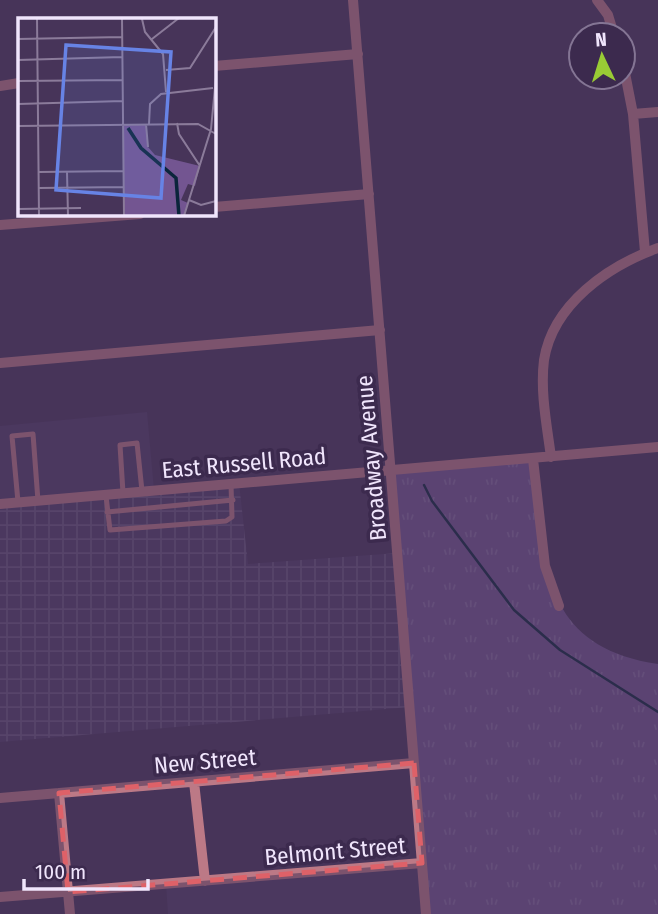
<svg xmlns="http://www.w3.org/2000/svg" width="658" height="914" viewBox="0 0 658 914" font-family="'Fira Sans Condensed',sans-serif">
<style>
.built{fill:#513c67}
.industrial{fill:url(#industrial-grid)}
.grass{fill:url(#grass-tufts)}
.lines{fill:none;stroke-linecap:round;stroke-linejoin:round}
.stream{stroke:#0b253b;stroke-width:2.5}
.service{stroke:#bc7986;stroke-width:5}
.minor{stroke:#bc7986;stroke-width:10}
.marked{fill:none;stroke:#de6168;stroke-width:5;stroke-dasharray:14 9;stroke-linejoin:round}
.labels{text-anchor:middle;stroke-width:7;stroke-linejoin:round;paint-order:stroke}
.street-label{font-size:23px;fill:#f0e5fc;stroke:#3c2a4e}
.inset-river{fill:none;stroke:#0b253b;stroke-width:3.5}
.inset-road{fill:none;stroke:#8b7b9a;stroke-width:2}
.view{fill:#6783e5;fill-opacity:0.15;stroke:#6783e5;stroke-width:3.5}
.inset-edge{fill:none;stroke:#f0e5fc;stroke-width:3.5}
</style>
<defs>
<pattern id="industrial-grid" width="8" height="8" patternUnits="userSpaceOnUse" patternTransform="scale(1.75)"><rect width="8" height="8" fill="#513c67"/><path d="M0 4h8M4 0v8" fill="none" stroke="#6a587e"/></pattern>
<pattern id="grass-tufts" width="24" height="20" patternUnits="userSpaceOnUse" patternTransform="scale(1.75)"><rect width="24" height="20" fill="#735591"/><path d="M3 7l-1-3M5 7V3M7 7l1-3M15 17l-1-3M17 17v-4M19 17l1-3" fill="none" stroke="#876da1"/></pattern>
</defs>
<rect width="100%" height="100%" fill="#473459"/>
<path class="built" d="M147,412L154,490L0,504V426Z
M422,863L426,914H168L166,884Z"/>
<path class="industrial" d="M239,483L248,564L398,553L410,707L0,742V504Z"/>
<path class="grass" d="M533,459C544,557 537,646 658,664V914H426L392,470Z"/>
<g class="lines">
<path class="stream" d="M424,485L432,501L514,610L560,650L658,712"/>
<path class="service" d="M123,493L120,445L137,443L142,491
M106,496L110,530L226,521L232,517L231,484
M18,502L12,436L33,434L38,501
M107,512L233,500"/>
<path class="minor" d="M353,0L426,914
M597,0L608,15L614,35
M623,63L633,114L645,252
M214,66L358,54
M0,86L19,83
M633,114L658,112
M214,207L369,194
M0,225L140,214
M0,363L380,330
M551,457C547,426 540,392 544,360C553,304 608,266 658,248
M533,459L545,566L559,606
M0,504L658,447
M194,782L205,881
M59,793L70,914
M0,798L414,763
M0,897L422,863"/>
</g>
<path d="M0 0H658V914H0ZM414,763L422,863L68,892L59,793Z" fill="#473459" fill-opacity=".55" fill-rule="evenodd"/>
<path class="marked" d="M414,763L422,863L68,892L59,793Z"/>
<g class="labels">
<g class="street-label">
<text transform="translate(371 458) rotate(-95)" y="8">Broadway Avenue</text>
<text transform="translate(244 463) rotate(-5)" y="8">East Russell Road</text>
<text transform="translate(205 761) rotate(-5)" y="8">New Street</text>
<text transform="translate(335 851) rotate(-5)" y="8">Belmont Street</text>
</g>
</g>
<g transform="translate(18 18)">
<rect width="198" height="198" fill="#473459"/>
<path d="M105,106H128L130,129L137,137L182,148L177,168L170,166L163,182L170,185L166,198H106Z" fill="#735591"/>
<path class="inset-river" d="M110,110L123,130L158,160L161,198"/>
<path class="inset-road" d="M19,0L21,198M104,0L106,198M124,1L127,14L145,36L148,74M0,21L104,19M134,21L161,0M0,42L104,39M148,52L172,50L198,9M0,63L105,62M0,86L105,83M159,105L161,116L182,148M128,106L130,129M131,106L132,86L143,76L195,70M0,108L180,106L198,116M21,154L105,153M49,154L50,198M21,170L106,169M171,182L183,187L198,183M0,191L63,190M166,198L193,111L198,59"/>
<path class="view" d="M48,27L153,34L143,180L38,172Z"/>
<rect width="198" height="198" class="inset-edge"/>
</g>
<g transform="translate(602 56) rotate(356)"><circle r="33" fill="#3c2a4e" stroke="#847594" stroke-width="2"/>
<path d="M0-5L12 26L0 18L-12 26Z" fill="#99cb35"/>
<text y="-10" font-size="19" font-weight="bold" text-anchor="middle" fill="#f0e5fc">N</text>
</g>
<path d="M24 879v10h124v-10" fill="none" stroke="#f0e5fc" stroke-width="3.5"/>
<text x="35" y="879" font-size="21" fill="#f0e5fc" stroke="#3c2a4e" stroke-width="5" paint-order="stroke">100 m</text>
</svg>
